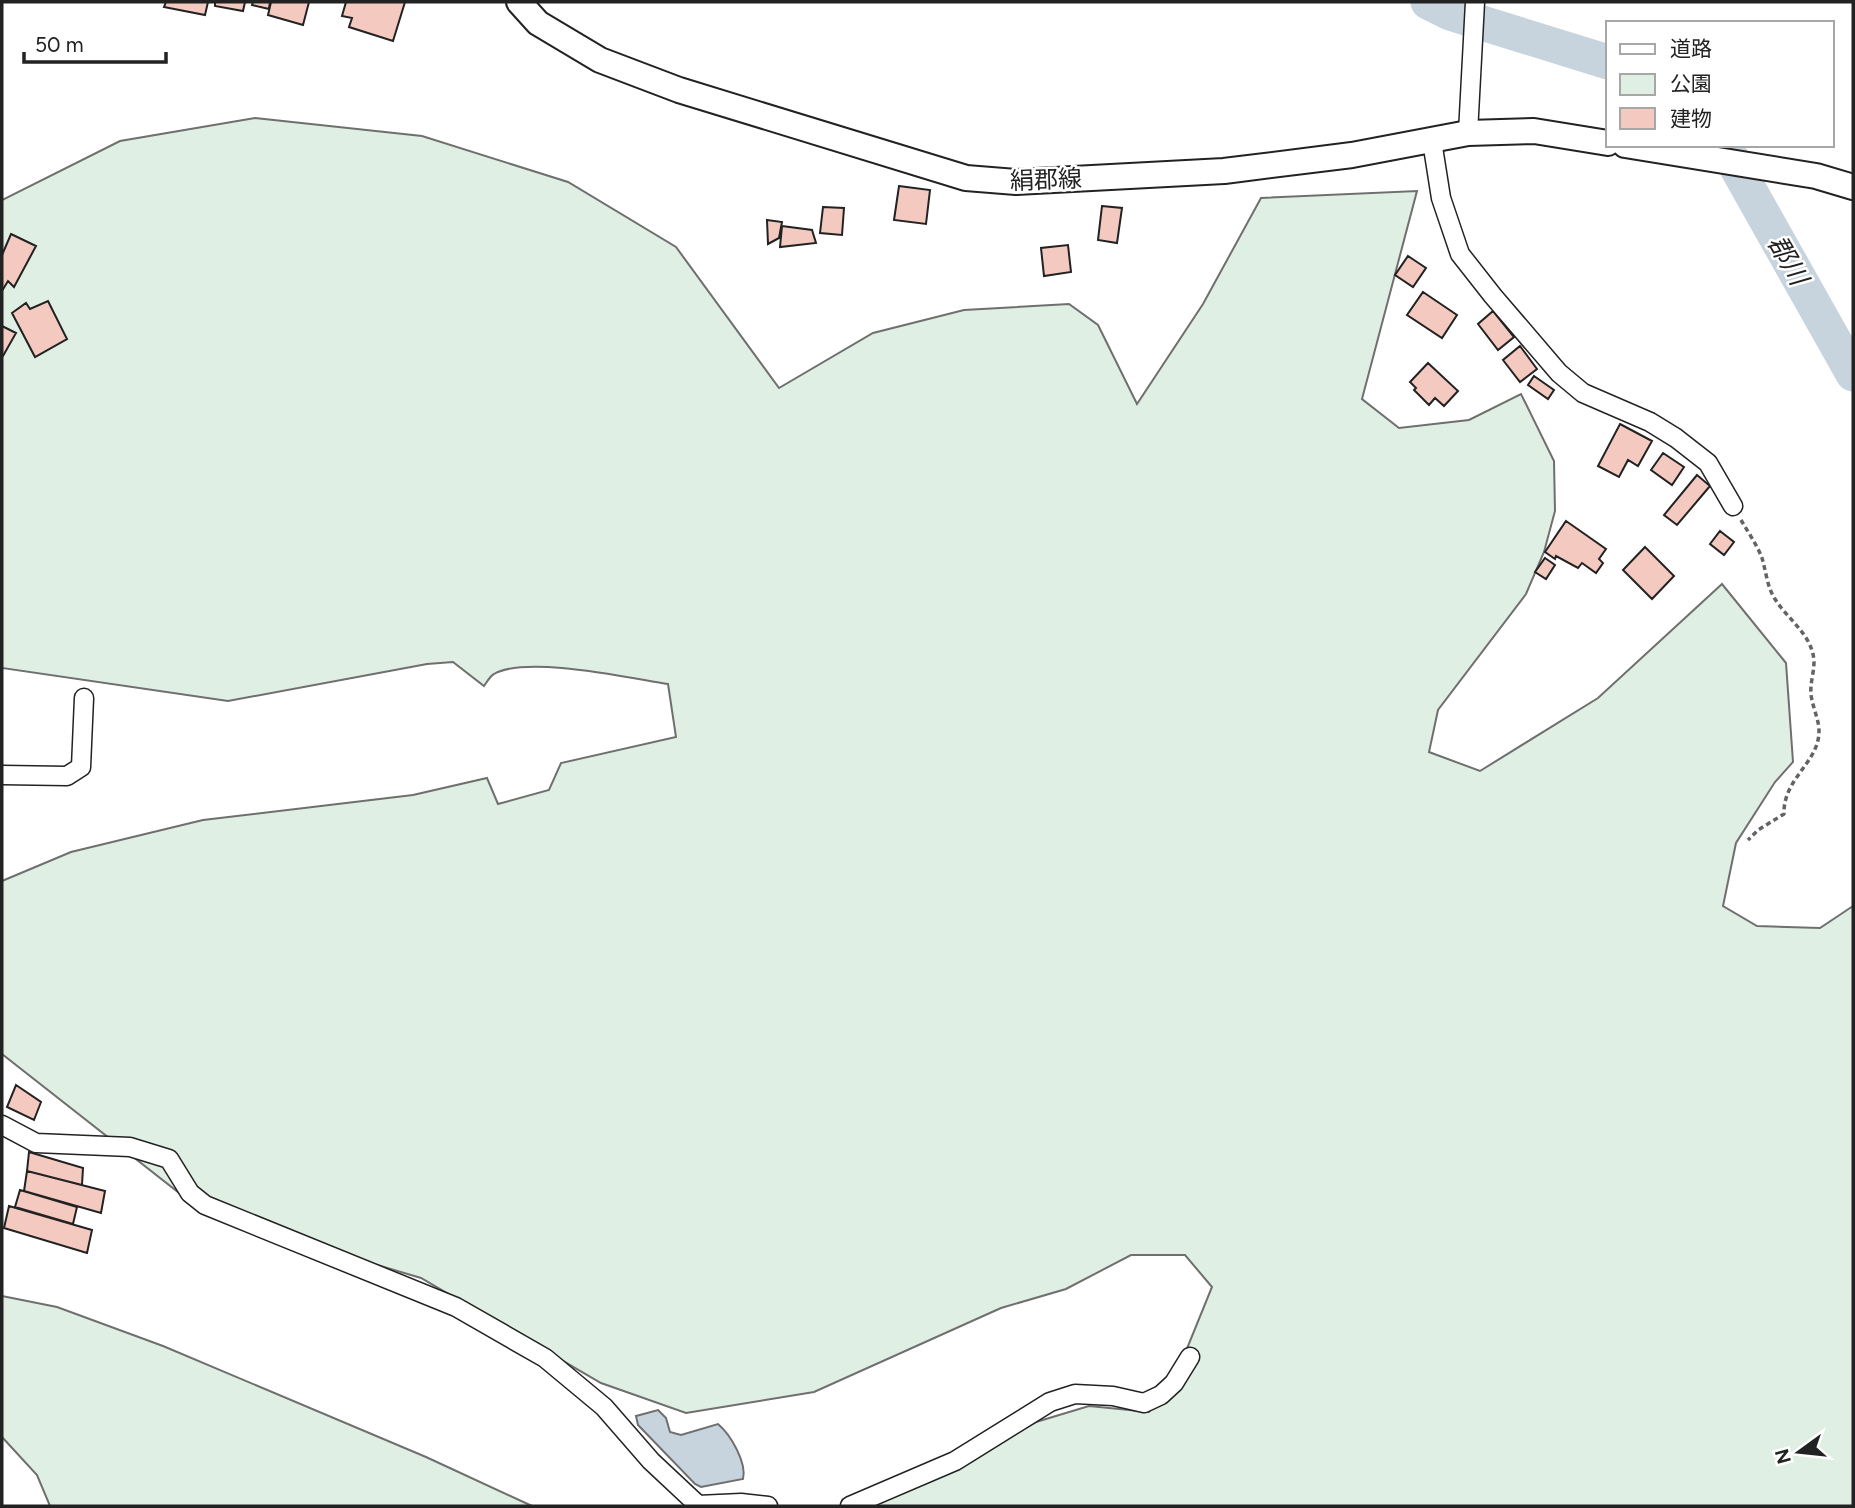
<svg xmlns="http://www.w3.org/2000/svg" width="1855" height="1508" viewBox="0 0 1855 1508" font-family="Figtree,'Noto Sans JP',sans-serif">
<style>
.green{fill:#e0efe3;stroke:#6f6f6f;stroke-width:2}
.water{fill:#c7d3dd;stroke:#6f6f6f;stroke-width:2}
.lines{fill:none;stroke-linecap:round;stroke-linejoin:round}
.river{stroke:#c7d3dd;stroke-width:35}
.building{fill:#f3c9c0;stroke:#222;stroke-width:2}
.minor-casing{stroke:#222;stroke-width:21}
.secondary-casing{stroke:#222;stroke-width:28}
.path{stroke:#646464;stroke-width:3.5;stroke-dasharray:5 3.5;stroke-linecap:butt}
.minor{stroke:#fff;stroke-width:18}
.secondary{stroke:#fff;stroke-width:24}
.labels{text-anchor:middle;stroke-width:5;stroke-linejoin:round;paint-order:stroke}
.street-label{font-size:24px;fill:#222;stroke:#fff}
.water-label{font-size:26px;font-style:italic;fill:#222;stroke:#fff}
</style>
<rect width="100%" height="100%" fill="#fff"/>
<path class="green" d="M255,118L422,136L568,182L676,247L779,388L873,333L964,310L1069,304L1098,325L1137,404L1203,304L1261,198L1417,191L1362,399L1399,428L1469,420L1521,394L1554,461L1555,511L1544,552L1526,594L1438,710L1429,752L1480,771L1598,698L1722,584L1786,663L1793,762L1775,782L1736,843L1723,906L1757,926L1820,928L1853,906V1506H871L1036,1422L1089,1406L1149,1412L1186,1351L1212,1287L1185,1255H1131L1066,1289L1001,1308L814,1392L686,1413L601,1383L421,1278L206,1214L2,1054V881L71,852L203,820L413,795L487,778L498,804L549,790L561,763L676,737L668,684C629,678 527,655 494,674C490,676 487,682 484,686L453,662L427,664L228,701L2,668V200L120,141Z
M2,1296L57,1307L163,1346L426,1457L532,1506H50L37,1475L2,1437Z"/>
<path class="water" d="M658,1410L666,1418L670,1432L681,1435L718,1424C731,1435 747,1463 743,1479L701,1487L695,1484L638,1425L636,1416Z"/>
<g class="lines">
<path class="river" d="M1428,2L1450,13L1608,62
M1724,145L1853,374"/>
</g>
<path class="building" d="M166,2H208L205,15L164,7Z
M215,2H245L243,11L215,6Z
M253,2H270L269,9L252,5Z
M271,2H309L303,25L268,15Z
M346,2H405L393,41L349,27L352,18L342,16Z
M899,186L930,190L926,224L894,220Z
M1102,206L1122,208L1117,243L1098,240Z
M823,207L844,208L842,235L820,233Z
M767,220L782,222L779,238L768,244Z
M782,226L812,230L816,243L780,247Z
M11,234L36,246L14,287L8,281L2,291V255Z
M1068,245L1071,272L1044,276L1041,248Z
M1408,256L1426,268L1413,287L1395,275Z
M1423,292L1457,315L1442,338L1407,315Z
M48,301L67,339L35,357L12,313L26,303L30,309Z
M1493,311L1514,337L1498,350L1478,324Z
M2,326L16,333L3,356H2Z
M1520,346L1537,369L1520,382L1503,360Z
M1428,363L1458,391L1444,406L1435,398L1429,405L1414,390L1416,388L1410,382Z
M1534,376L1554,390L1548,399L1528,385Z
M1620,424L1652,441L1638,466L1628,460L1619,477L1598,466Z
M1663,453L1684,467L1672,485L1651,470Z
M1697,475L1710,486L1677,525L1664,515Z
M1566,521L1606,549L1599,559L1603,563L1596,573L1582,563L1578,568L1556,556L1555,559L1545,552Z
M1720,531L1734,542L1724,555L1710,544Z
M1645,547L1674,576L1652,599L1623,570Z
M1545,558L1555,565L1546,579L1535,572Z
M16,1085L41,1102L34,1120L7,1107Z
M29,1152L83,1168L82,1185L27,1171Z
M27,1171L105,1191L101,1213L24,1191Z
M20,1190L77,1207L73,1224L15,1207Z
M9,1206L92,1230L87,1253L4,1228Z"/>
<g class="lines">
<defs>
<path id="minor" d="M1468,133L1475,2
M1432,141L1441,198L1460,254L1493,296L1559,373L1583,393L1650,422L1676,438L1708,463L1733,506
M2,775L67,776L81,767L84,698
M2,1125L36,1143L130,1147L169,1159L190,1193L205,1205L456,1307L545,1358L604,1407L651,1461L698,1505L741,1503L768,1506
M850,1506L955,1461L1050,1402L1075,1394L1113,1396L1144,1403L1161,1395L1174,1383L1190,1357"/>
<path id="secondary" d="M519,2L538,23L600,60L679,90L966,178L1016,182L1224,171L1352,155L1468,133L1534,131L1608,143
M1625,145L1816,176L1853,187"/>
</defs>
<use href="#minor" class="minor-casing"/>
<use href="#secondary" class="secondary-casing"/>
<path class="path" d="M1741,520C1748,532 1757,545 1762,558C1766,571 1767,587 1775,599C1788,620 1813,635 1814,662C1814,673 1810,683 1811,694C1812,706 1819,719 1819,731C1819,763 1783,778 1784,814L1758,830L1748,840"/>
<use href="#minor" class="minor"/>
<use href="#secondary" class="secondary"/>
</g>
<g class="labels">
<g class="street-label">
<text transform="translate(1046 180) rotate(-2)" y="8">絹郡線</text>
</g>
<g class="water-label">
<text transform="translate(1788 260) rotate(60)" y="9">郡川</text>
</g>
</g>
<rect width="1855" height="1508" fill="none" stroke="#222222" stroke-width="7"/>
<rect x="1606" y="21" width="228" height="126" fill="#ffffff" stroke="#a7a7a7" stroke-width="2"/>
<rect x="1620" y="44" width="35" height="10" fill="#ffffff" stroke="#a7a7a7" stroke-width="2"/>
<text x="1670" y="56" font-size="21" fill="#222222">道路</text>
<rect x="1620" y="74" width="35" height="21" fill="#e0efe3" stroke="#a7a7a7" stroke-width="2"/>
<text x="1670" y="91" font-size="21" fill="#222222">公園</text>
<rect x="1620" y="108" width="35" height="21" fill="#f3c9c0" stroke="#a7a7a7" stroke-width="2"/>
<text x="1670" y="126" font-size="21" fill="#222222">建物</text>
<g transform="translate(1799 1452) rotate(255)" stroke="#ffffff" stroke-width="5" paint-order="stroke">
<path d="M0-5L12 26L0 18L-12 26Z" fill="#222222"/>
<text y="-10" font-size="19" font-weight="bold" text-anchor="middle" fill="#222222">N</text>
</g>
<path d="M24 52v10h142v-10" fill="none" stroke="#222222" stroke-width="3.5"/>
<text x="35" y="52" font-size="21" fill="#222222" stroke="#ffffff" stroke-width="5" paint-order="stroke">50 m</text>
</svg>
